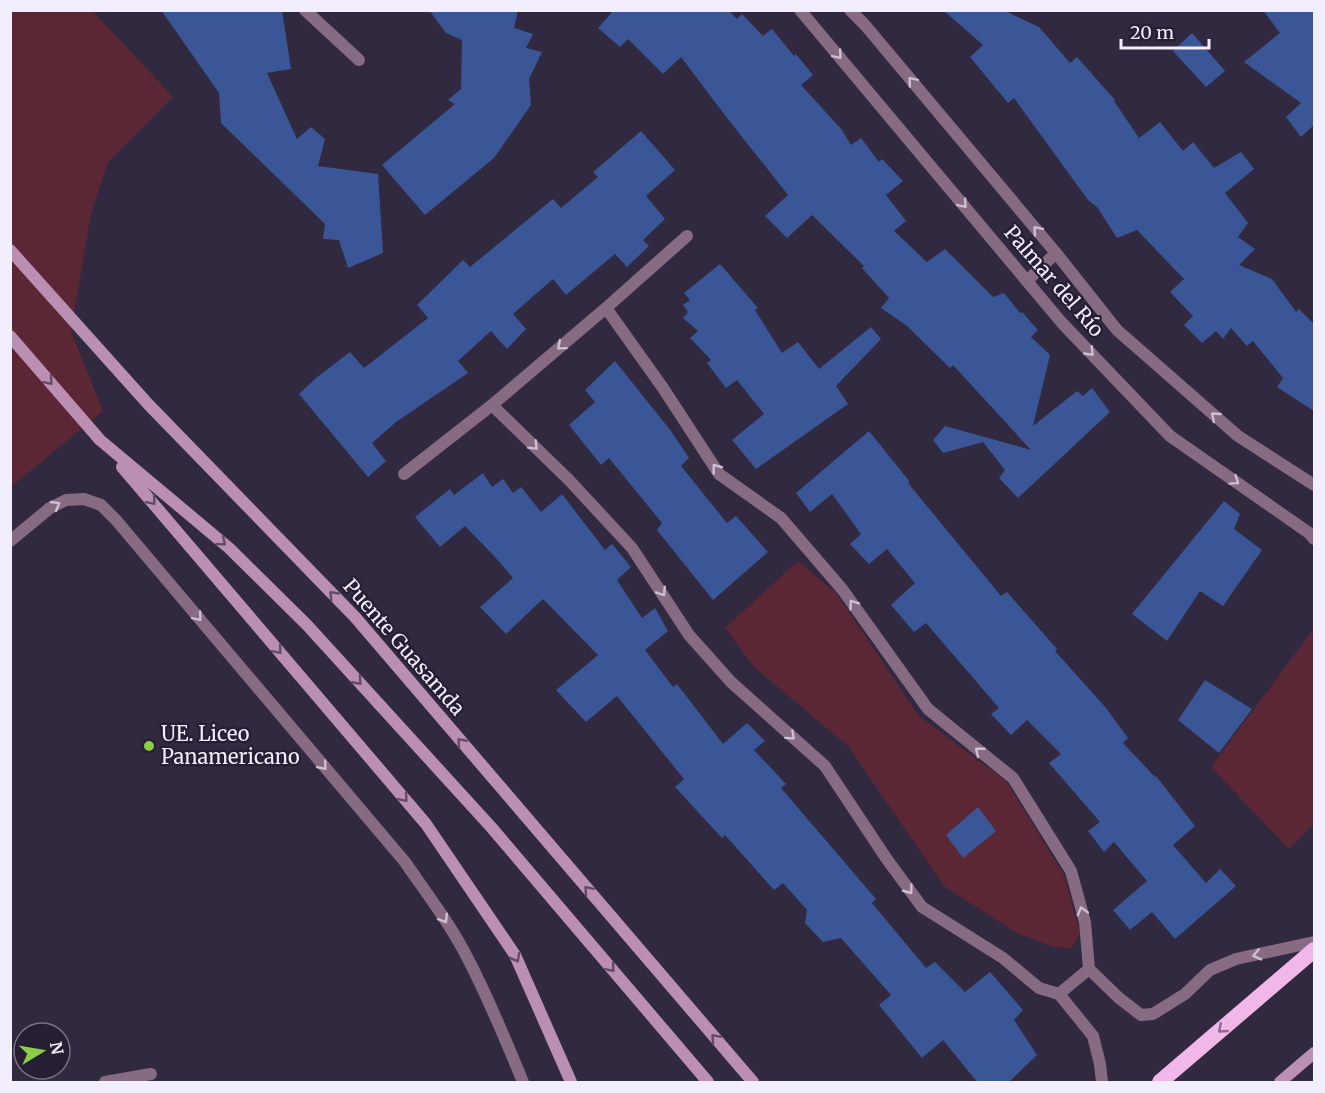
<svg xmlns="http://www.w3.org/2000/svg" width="1325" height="1093" viewBox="0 0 1325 1093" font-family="Merriweather,serif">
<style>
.green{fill:#5b2735}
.building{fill:#3a5696}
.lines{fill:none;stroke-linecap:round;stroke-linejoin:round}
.service{stroke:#876b83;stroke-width:12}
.minor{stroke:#876b83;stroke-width:12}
.secondary{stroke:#bb8eb4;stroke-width:12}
.trunk{stroke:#f0b7e8;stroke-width:16}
.oneway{stroke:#cdc0d2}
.oneway2{stroke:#624b67}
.oneway3{stroke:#8b6b8e}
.poi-dot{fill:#8bce46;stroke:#261f34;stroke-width:2}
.labels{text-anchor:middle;stroke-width:4.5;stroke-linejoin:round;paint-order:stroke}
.street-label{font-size:20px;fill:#f2eefd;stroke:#261f34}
.poi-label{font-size:20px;fill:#f2eefd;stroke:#261f34;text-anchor:start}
</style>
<rect width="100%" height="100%" fill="#30293f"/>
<path class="green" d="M11,11H93L173,97L108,162L91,214L71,331L103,411L11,487Z
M798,561L836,593L918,715L1007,782L1064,875L1080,933L1071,949L1051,946L1015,932L944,886L848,746L754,667L725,628Z
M1314,628V824L1289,849L1211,767Z"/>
<path class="building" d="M161,10H282L291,69L267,73L297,139L311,127L325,139L318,166L378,174L383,253L348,268L339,240L323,239L325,224L221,123L219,93Z
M429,10H518L514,28L533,34L526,48L542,52L529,79L531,105L494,158L425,215L382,165L455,104L448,100L461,89L462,40L446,33Z
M614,10H728L737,19L742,14L763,36L772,29L794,56L796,54L813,75L801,85L842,130L851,145L861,138L879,162L882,159L903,181L886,195L906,221L894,231L927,262L945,249L993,297L1004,293L1020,313L1022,312L1038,330L1031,337L1050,355L1033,426L1077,391L1083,396L1092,388L1110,412L1018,498L999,478L1005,470L983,442L943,453L933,440L945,426L1031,450L953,365L950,368L907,326L881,308L889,298L862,268L864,266L812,215L787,238L765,216L788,195L724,114L681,57L663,74L628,39L620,47L598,28Z
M943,10H1003L1039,27L1070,63L1077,57L1115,100L1114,101L1139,138L1160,122L1183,151L1193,142L1214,168L1241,152L1254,169L1225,193L1248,223L1238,237L1255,249L1239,265L1272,279L1296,312L1299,309L1314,324V411L1277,387L1283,378L1253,341L1247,346L1231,328L1223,339L1216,331L1202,343L1184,325L1193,316L1170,292L1184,279L1137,230L1117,238L1097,207L1088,200L1014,98L1008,103L970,57L983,45Z
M1263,10H1314V125L1301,137L1286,117L1301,103L1244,62L1280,33Z
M1192,33L1225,71L1206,87L1173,51Z
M641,131L675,170L646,196L665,219L643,240L649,246L627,267L615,254L566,295L553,279L513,314L526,329L507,349L491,331L458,361L468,373L396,422L372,443L386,461L368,477L299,394L316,378L350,352L364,368L428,318L417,305L463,260L470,267L553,199L561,208L598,177L593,172Z
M720,264L758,308L755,310L782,353L798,342L819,369L871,327L881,339L836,386L848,404L756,469L732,440L764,414L737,380L726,388L707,363L711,360L690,338L698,331L683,318L688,312L683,305L690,300L684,293Z
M615,361L671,431L689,458L681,466L727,523L736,516L768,552L713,600L657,530L662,523L609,458L601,465L569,425L595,402L585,390Z
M869,431L910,482L908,483L1001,596L1007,592L1057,649L1055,651L1106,708L1128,738L1123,743L1155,777L1156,776L1195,826L1173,845L1206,883L1220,869L1236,886L1175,939L1152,912L1130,930L1113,910L1147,881L1114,842L1104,852L1088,831L1100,822L1049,763L1061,754L1027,720L1011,735L991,714L999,708L926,623L914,632L891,605L915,583L887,549L869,564L850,544L861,534L832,494L810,512L796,493Z
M483,473L492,487L503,479L513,493L521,487L541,512L562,494L605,550L612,544L631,567L617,580L642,618L655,608L668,631L645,650L673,687L677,684L723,744L747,723L765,741L754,750L786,784L781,788L876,899L872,903L926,968L935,962L965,992L990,972L1023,1010L1014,1020L1037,1055L1008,1083H978L943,1040L922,1058L879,1005L891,995L841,938L823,942L805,923L807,910L783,883L774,890L725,835L722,838L675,787L684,779L617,696L586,722L556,690L598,655L543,599L506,634L480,607L513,578L495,557L465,526L440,547L415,517L450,489L454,495Z
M1224,501L1240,514L1234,529L1262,550L1223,606L1200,591L1167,641L1132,614Z
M1205,680L1252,709L1219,753L1178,720Z
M978,807L996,831L963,858L946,835Z"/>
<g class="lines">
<path class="service" d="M105,1082L151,1074"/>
<path class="minor" d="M305,10L359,60
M800,10L1062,323L1170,436L1309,533L1314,539
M850,10L865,25L1056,253L1117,330L1238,436L1314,485
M1027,281L1056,253
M606,308L663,388L719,474L781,518L842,589L928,709L1013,778L1071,871L1085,922L1089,969L1119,998L1141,1015L1153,1014L1185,994L1210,970L1236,959L1314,942
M492,405L569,480L632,548L689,635L731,682L825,766L886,858L922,907L1003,958L1039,988L1059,994L1089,969
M404,474L492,405L606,308L687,236
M10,541L50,508L66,500L84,499L101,505L116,520L405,862C427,894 451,925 468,959C489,999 506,1041 523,1082
M1059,994L1093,1036L1100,1064L1102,1082"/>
<path class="secondary" d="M10,250L148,404L355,617L753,1082
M10,336L100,440L229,548L307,625L491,827L708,1082
M122,467L426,824L515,955L571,1082
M1280,1082L1314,1053"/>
<path class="trunk" d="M1160,1082L1314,950"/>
</g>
<defs><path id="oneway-chevron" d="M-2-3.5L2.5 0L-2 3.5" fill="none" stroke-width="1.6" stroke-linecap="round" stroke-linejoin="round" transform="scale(1.5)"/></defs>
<g class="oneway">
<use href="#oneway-chevron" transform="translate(838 55) rotate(50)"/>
<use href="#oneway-chevron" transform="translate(912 81) rotate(-130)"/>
<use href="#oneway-chevron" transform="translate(963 204) rotate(50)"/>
<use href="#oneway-chevron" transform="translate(1037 230) rotate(-130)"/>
<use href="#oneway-chevron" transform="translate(561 346) rotate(140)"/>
<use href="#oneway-chevron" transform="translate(1090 352) rotate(46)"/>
<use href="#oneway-chevron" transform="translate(1215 416) rotate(-139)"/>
<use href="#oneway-chevron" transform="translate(534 446) rotate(45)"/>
<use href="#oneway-chevron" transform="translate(716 468) rotate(-127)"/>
<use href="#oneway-chevron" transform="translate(1235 481) rotate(35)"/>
<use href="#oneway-chevron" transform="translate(56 505) rotate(-30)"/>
<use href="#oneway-chevron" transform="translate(662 592) rotate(57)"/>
<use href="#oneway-chevron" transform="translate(853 604) rotate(-126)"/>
<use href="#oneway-chevron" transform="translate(198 617) rotate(50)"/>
<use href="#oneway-chevron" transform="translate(791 736) rotate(42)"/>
<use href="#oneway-chevron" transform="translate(979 751) rotate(-141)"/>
<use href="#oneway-chevron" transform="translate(323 766) rotate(50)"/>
<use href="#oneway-chevron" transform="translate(909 890) rotate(53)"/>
<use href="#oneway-chevron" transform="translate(1082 911) rotate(-106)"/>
<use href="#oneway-chevron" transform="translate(444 919) rotate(58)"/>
<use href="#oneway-chevron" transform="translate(1257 955) rotate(167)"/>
</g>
<g class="oneway2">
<use href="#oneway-chevron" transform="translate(49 381) rotate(49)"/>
<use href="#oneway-chevron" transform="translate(152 501) rotate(50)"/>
<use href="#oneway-chevron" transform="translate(222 542) rotate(40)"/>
<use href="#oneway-chevron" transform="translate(333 595) rotate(-134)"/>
<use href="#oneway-chevron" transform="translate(278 650) rotate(50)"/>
<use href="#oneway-chevron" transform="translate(358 681) rotate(48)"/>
<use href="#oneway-chevron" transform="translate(461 742) rotate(-131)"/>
<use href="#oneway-chevron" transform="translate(404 798) rotate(50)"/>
<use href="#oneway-chevron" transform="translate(588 890) rotate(-131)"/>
<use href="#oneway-chevron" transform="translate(516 958) rotate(62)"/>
<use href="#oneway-chevron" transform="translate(611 968) rotate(50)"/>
<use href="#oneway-chevron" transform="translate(715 1038) rotate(-131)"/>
</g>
<use class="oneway3" href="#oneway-chevron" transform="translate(1222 1029) rotate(139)"/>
<circle class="poi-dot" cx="149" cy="746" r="6"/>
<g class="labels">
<g class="street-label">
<text transform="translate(1054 281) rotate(49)" y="7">Palmar del Río</text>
<text transform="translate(404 647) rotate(49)" y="7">Puente Guasamda</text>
</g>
<g class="poi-label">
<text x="161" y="741">UE. Liceo<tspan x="161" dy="23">Panamericano</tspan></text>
</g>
</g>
<rect width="1325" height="1093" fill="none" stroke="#f2eefd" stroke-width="24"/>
<g transform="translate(42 1051) rotate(79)"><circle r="28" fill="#261f34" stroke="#787284" stroke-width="1.5"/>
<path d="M0-4.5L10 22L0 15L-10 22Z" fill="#8bce46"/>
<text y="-9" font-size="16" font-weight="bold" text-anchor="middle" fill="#f2eefd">N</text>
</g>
<path d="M1121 39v9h88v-9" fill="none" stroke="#f2eefd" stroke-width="3"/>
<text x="1130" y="39" font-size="18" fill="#f2eefd" stroke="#261f34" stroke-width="4.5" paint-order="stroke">20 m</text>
</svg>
